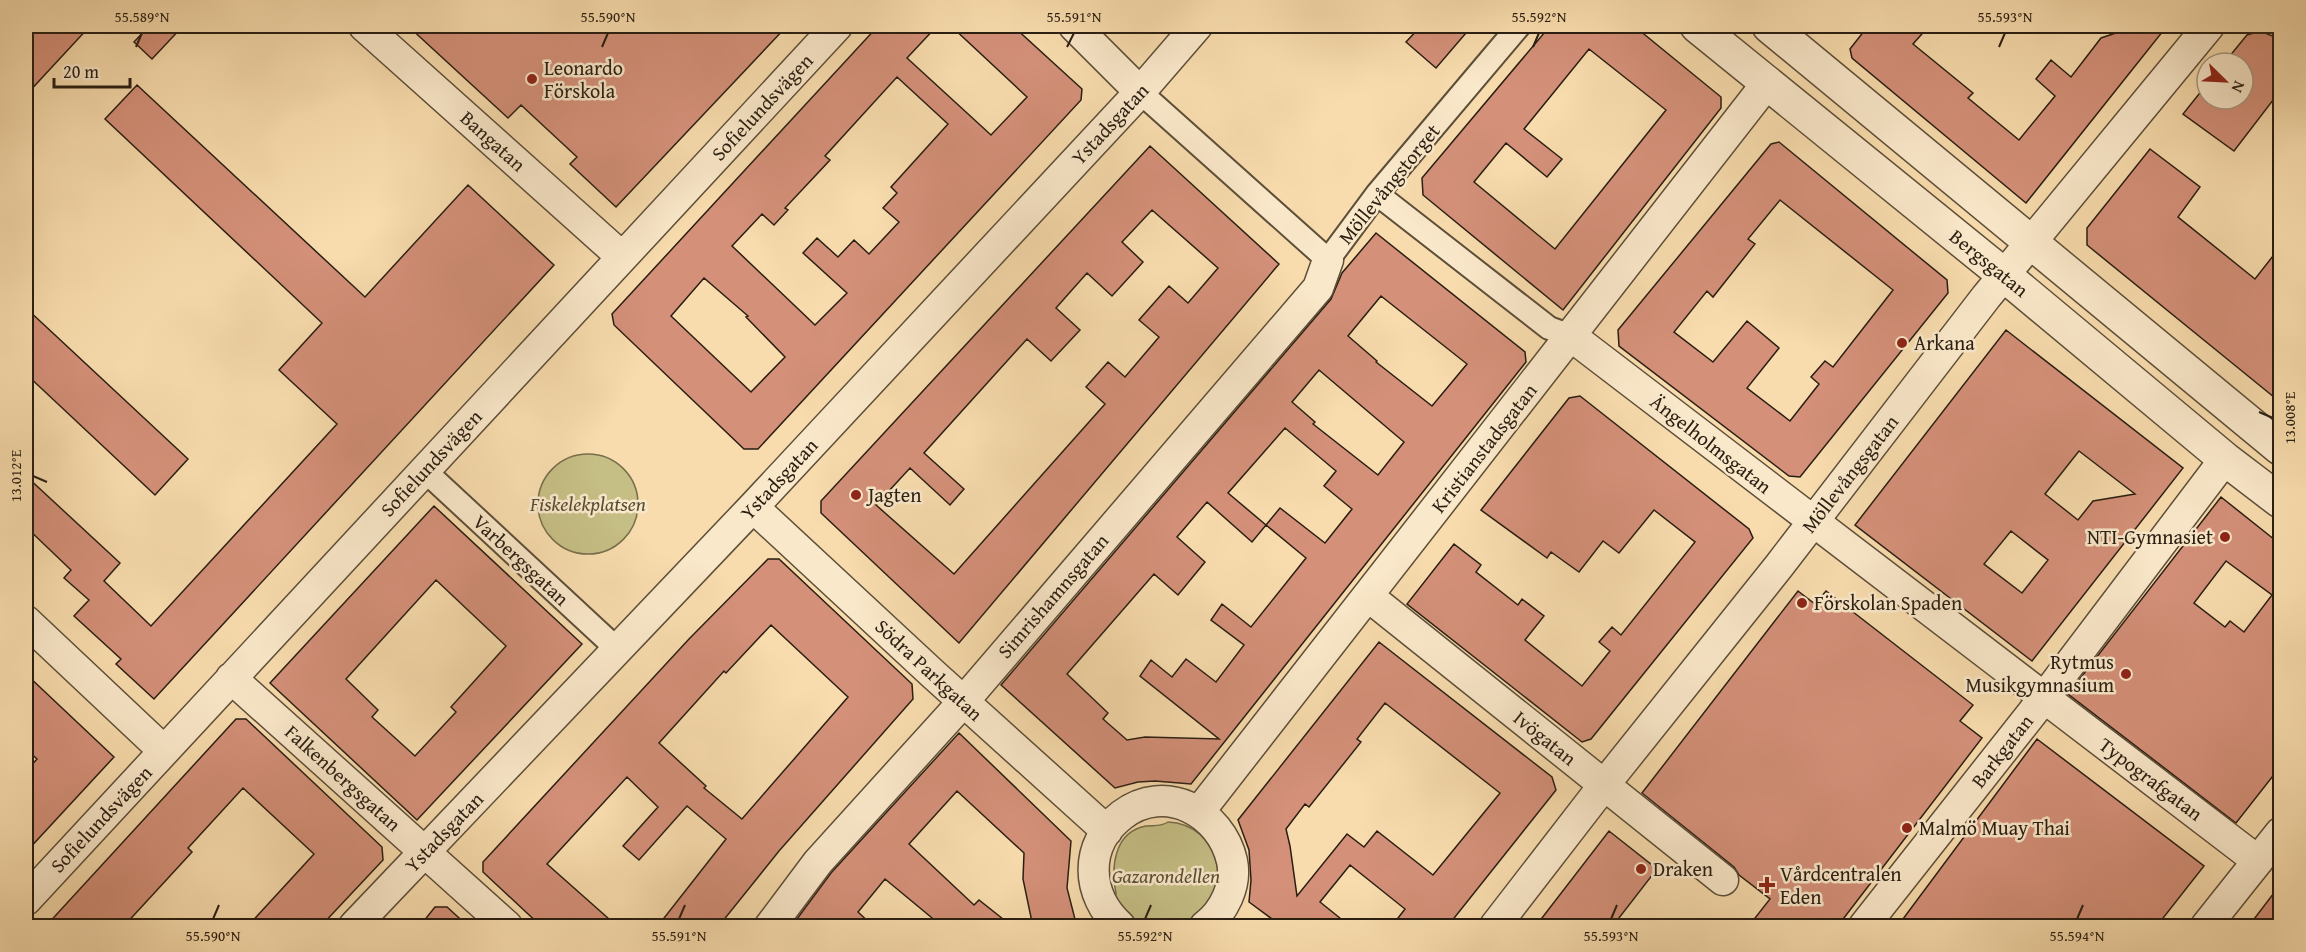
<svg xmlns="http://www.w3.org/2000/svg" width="2306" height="952" viewBox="0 0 2306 952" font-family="'Gentium Book Plus',serif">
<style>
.green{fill:#c5be85;stroke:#776e4c;stroke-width:1.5}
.building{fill:#d49079;stroke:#291e12;stroke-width:1.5;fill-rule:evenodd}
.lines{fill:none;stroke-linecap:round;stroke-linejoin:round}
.pedestrian-casing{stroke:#5d4e39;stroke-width:26}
.minor-casing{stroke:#5d4e39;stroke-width:33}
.tertiary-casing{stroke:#5d4e39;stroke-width:36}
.pedestrian{stroke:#fae8ca;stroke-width:22}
.minor{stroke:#fae8ca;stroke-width:30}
.tertiary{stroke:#fae8ca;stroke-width:33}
.ticks{fill:none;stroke:#291e12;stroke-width:2}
.poi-dot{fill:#8f2418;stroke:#fae8ca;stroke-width:2}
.labels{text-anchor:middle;stroke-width:5;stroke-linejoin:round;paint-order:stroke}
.poi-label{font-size:20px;fill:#291e12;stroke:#fae8ca;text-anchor:start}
.street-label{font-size:20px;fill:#291e12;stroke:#fae8ca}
.park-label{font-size:20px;font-style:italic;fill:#584e34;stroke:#fae8ca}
.neatline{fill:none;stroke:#291e12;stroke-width:2}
.ticks-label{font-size:15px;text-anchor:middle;fill:#291e12}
</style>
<rect width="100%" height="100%" fill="#f8dcad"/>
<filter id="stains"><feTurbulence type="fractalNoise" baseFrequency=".00333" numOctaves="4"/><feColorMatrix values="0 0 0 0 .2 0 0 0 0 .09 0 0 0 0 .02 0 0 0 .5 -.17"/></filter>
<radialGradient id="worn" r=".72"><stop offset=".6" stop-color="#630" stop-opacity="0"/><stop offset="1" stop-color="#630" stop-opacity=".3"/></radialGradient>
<path class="green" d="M538 504a50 50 0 1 1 100 0a50 50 0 1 1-100 0Z
M1168,822C1193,823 1212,840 1217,865C1218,871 1220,877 1218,883C1214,897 1202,911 1195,924L1189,926H1141L1130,919L1114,898L1116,894C1111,869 1113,832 1146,826C1153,825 1161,827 1168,822Z"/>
<path class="building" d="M26,26H90L26,95Z
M149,26H183L152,59L134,42Z
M408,26H787L616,207L570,164L577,157L521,105L508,118Z
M878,26H937L907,58L991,135L1027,97L951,26H1013L1082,89L1081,100L758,449H744L614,325L612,314ZM897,77L948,124L891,187L897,193L883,208L899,222L869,254L854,240L838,257L817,238L803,253L847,293L815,325L732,246L762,214L774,225L788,210L785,208L830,160L825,156ZM704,278L748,316L746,317L785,357L751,392L671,316Z
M1421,26H1472L1436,68L1406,42Z
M1550,26H1634L1721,97V108L1563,310L1423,195L1422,178ZM1589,49L1666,110L1555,249L1474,182L1506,143L1547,177L1562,159L1524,129Z
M1868,26H1929L1913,44L1973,93L1968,98L2019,140L2055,96L2036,79L2051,60L2071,77L2101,38L2116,33L2115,26H2167L2026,203L1852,58L1850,49Z
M2260,31L2280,39V91L2234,151L2183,114L2207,84V99H2243V63H2224L2247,35Z
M137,85L365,297L468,185L554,265L154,699L116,664L121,659L74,616L89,600L64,578L71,570L26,527V476L120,563L104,581L151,626L337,424L279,370L322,323L105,119Z
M1779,142L1947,280L1948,293L1800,477L1789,476L1619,346L1618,330L1771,144ZM1780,200L1893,290L1833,367L1825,361L1811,377L1819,384L1790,421L1747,388L1779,348L1747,321L1713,362L1674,332L1707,291L1713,297L1755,244L1748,239Z
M1150,146L1279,264L959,643L821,513V501ZM1152,210L1218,268L1188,303L1169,286L1139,320L1159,337L1125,377L1108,362L1086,387L1105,404L954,574L876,505L910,468L950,505L964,489L924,453L1027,339L1051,361L1080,330L1056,308L1087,273L1112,296L1143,262L1122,242Z
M2150,149L2200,187L2178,217L2255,279L2280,247V402L2087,245V228Z
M1376,233L1525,352L1526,362L1191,784L1155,781L1138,782L1115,788L1001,685L1331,299L1342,273ZM1381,296L1467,364L1432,406L1376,362L1377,361L1348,336ZM1319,370L1404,442L1378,475L1313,424L1315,422L1292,402ZM1285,428L1336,471L1324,486L1352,509L1325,543L1280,508L1266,525L1228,493ZM1207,502L1252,542L1266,525L1306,558L1251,627L1222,604L1211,620L1244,645L1216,682L1186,659L1172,677L1151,660L1140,676L1219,739L1145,737L1127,740L1103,719L1108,713L1067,674L1154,574L1178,595L1205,562L1177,537Z
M26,308L188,459L155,495L26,374Z
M2006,330L2183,468L2032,661L1855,525ZM2079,451L2135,494L2093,501L2078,520L2045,494ZM2011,531L2048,560L2022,593L1984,564Z
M1580,396L1749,529L1753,538L1591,739L1582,742L1407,604L1454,544L1481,565L1476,572L1518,605L1522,599L1544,616L1525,640L1582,686L1610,651L1599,642L1612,627L1621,635L1695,542L1654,510L1619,553L1603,541L1579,572L1551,552L1547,558L1481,510L1569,398Z
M2221,497L2280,544V767L2236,823L2068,694ZM2226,561L2272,595L2244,632L2230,621L2225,627L2194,603Z
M434,506L582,644L417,820L270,683ZM436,580L506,646L451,707L456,712L415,756L372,717L378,710L346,679Z
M768,559H779L912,684L913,699L779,851L718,927H657L726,839L687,806L639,860L623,846L658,807L627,777L547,864L618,927H542L483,872V862L689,639ZM771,625L848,697L742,819L704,788L706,786L659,743L724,671L726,673Z
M1798,591L1815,604L1826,591L1973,705L1960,721L1982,738L1837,927H1748L1770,899L1739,875L1734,867L1642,793Z
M1379,642L1552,777L1556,790L1447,927H1391L1405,909L1350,865L1320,902L1351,927H1272L1276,922L1249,902L1251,880L1249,850L1238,820ZM1385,703L1500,793L1433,875L1377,831L1364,847L1347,834L1297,896L1290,846L1286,829L1305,804L1309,807L1361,742L1357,739Z
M26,674L114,757L26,852V771L37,759L26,749Z
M236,719H246L382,847L383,860L320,927H247L314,854L243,788L188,848L192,852L123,927H45Z
M959,733L1071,841L1067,888L1077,927H1033L1023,879L1024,853L957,791L909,844L974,905L979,900L1013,927H943L885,879L858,912L874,927H791L831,873Z
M2037,739L2204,866L2156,927H1897Z
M1609,831L1657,869L1612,927H1535Z
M2280,885V927H2248Z
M435,907H447L469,927H419Z"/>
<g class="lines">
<defs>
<path id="pedestrian" d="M1140,92L1328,260L1377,194L1519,26
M1377,194L1549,328L1571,336
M424,470L617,649"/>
<path id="minor" d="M364,26L622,257
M1074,26L1140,92
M1571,336L2258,861
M753,507L933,674L1107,831
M1368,596L1723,880
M26,621L164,751
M231,678L507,926
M1199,812L1768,82
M26,900L837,26
M354,926L753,507L1140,92L1197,26
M770,926L818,862L963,702L1318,288L1328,260
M1120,926C1086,895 1083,845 1122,815C1165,782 1221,812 1232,861C1237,885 1224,912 1205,926
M1495,926L1604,785L1779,566L1986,297L2209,26
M1864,926L2044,698L2225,459
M2206,926L2280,833"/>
<path id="tertiary" d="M1697,26L2004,275L2225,459L2280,501
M1769,26L2280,448"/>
</defs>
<use href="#pedestrian" class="pedestrian-casing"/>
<use href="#minor" class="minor-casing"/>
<use href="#tertiary" class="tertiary-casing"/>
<use href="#pedestrian" class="pedestrian"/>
<use href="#minor" class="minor"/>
<use href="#tertiary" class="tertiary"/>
</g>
<path class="ticks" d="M136,47L142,33M602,47L608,33M1067,47L1074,33M1533,47L1539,33M1999,47L2005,33M2259,412L2273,418M33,476L47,482M213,919L219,905M679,919L685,905M1145,919L1151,905M1611,919L1617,905M2077,919L2083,905"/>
<g class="poi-dot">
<circle cx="532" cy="79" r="6"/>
<circle cx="1902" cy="343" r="6"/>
<circle cx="856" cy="495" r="6"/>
<circle cx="2225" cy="537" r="6"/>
<circle cx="1802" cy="603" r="6"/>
<circle cx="2126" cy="674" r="6"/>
<circle cx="1907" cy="828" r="6"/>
<circle cx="1641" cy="869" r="6"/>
<path d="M1764 876h6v6h6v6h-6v6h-6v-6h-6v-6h6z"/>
</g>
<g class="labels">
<g class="poi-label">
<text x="544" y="75">Leonardo<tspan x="544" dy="23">Förskola</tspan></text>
<text x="1914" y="350">Arkana</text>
<text x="868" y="502">Jagten</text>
<text x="2213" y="544" text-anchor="end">NTI-Gymnasiet</text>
<text x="1814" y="610">Förskolan Spaden</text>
<text x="2114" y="669" text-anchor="end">Rytmus<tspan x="2114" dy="23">Musikgymnasium</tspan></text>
<text x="1919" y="835">Malmö Muay Thai</text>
<text x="1653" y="876">Draken</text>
<text x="1780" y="881">Vårdcentralen<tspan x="1780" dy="23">Eden</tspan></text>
</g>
<g class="street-label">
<text transform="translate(762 107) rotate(-47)" y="7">Sofielundsvägen</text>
<text transform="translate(1110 124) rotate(-47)" y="7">Ystadsgatan</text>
<text transform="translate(493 141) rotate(42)" y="7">Bangatan</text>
<text transform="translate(1389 184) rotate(-51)" y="7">Möllevångstorget</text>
<text transform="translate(1989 263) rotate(39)" y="7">Bergsgatan</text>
<text transform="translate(1711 444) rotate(38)" y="7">Ängelholmsgatan</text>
<text transform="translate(1484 448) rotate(-52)" y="7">Kristianstadsgatan</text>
<text transform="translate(431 463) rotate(-47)" y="7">Sofielundsvägen</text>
<text transform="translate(1850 474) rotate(-52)" y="7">Möllevångsgatan</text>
<text transform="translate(779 479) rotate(-47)" y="7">Ystadsgatan</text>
<text transform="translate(521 560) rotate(43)" y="7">Varbergsgatan</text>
<text transform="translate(1053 596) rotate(-49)" y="7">Simrishamnsgatan</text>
<text transform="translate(929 670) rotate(43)" y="7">Södra Parkgatan</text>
<text transform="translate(1545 738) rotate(39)" y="7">Ivögatan</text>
<text transform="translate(2002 751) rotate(-52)" y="7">Barkgatan</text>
<text transform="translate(343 778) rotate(42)" y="7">Falkenbergsgatan</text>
<text transform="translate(2151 779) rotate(37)" y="7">Typografgatan</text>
<text transform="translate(101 819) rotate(-47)" y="7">Sofielundsvägen</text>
<text transform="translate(444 832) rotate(-46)" y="7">Ystadsgatan</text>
</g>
<g class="park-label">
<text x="588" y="511">Fiskelekplatsen</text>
<text x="1166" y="883">Gazarondellen</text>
</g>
</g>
<rect width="2306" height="952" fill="none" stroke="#f8dcad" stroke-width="66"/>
<g transform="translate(2225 81) rotate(114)"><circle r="28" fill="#fae8ca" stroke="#a69780" stroke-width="1.5"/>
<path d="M0-4.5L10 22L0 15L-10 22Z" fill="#8f2418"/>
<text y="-9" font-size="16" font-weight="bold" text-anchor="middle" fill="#291e12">N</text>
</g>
<path d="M54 78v9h76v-9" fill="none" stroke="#291e12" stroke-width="3"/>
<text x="63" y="78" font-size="18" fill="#291e12" stroke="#fae8ca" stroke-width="4.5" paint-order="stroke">20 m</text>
<rect x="33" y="33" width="2240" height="886" class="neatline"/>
<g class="ticks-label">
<text x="142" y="22">55.589°N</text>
<text x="608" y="22">55.590°N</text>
<text x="1074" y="22">55.591°N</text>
<text x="1539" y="22">55.592°N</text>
<text x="2005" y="22">55.593°N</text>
<text transform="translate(2290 418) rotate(-90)" y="5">13.008°E</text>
<text transform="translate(16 476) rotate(-90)" y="5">13.012°E</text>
<text x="213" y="941">55.590°N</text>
<text x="679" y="941">55.591°N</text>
<text x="1145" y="941">55.592°N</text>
<text x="1611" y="941">55.593°N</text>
<text x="2077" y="941">55.594°N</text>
</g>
<rect width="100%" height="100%" filter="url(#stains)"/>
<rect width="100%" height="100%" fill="url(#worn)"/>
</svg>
